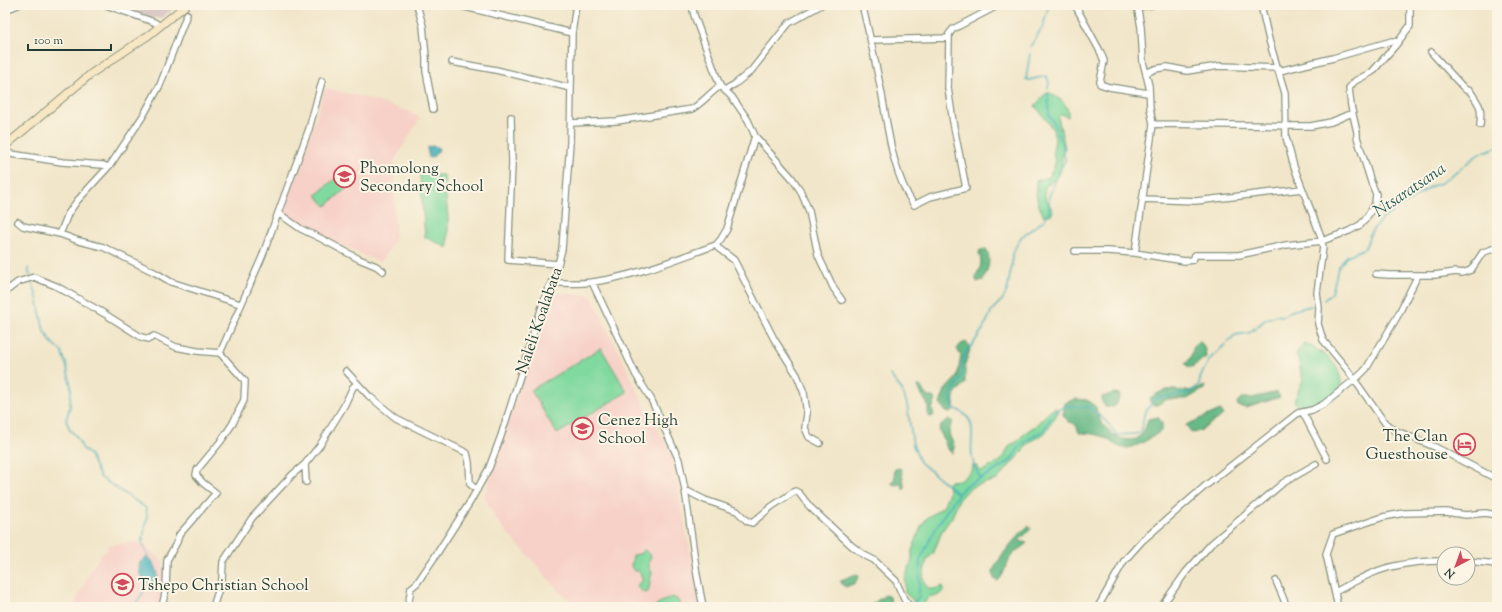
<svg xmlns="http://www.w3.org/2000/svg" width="1502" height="612" viewBox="0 0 1502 612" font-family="'Sorts Mill Goudy',serif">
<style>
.built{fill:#f7d1c8}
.industrial{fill:#d2bfc0}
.green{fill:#80d99f;stroke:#508b6a}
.forest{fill:#68b986;stroke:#447b5d}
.water{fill:#3eadba;stroke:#2e7577}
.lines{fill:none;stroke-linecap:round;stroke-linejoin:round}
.stream{stroke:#3eadba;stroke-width:1.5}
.street-casing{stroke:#88927e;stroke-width:8}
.secondary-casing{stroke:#88927e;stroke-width:9}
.street{stroke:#fff;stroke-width:5.5}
.secondary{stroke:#f8e7c3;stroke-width:7}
.labels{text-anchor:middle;stroke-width:4;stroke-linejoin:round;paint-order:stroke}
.poi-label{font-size:16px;fill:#1f3d34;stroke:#fcf5e5;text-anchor:start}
.street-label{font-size:16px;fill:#1f3d34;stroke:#fcf5e5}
.water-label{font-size:17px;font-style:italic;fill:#285f5c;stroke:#fcf5e5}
</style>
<rect width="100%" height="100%" fill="#fcf5e5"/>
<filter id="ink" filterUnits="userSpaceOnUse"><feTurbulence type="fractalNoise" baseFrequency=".025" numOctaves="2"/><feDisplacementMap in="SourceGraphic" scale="8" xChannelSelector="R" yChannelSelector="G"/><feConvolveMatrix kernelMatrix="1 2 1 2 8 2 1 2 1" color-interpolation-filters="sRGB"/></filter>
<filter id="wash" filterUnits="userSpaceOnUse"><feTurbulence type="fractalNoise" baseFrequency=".012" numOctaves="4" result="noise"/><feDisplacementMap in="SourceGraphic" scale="16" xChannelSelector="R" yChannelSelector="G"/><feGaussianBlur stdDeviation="0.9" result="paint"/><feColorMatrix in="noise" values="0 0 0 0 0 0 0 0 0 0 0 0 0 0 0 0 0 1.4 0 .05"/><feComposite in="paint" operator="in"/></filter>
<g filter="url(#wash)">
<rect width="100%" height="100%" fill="#f1e6c9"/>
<path class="built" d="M325,88L370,99L407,111L420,118L394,161L395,235L389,250L380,262L331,241L303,227L284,213L283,210L301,165Z
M552,293L591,295L644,404L672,453L700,607H579L562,594L498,522L484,497L524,374Z
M136,542L146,546L157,556L163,562L164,572L160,607H73L92,568L101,555L108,549L107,545Z"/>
<path class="industrial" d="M119,5H178L162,18H152Z"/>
<path class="green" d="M1050,93C1060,99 1070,105 1068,117L1061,114L1058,117L1065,148C1059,156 1064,165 1059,175C1056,180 1049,183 1045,187C1043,197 1047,202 1053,210L1052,214L1044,216C1037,204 1035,194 1036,181L1048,177L1054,168L1055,163L1053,151L1055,139L1053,130L1048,122L1035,106L1045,94Z
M339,175L349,186L326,206L316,195Z
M420,175H444L448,217V248L425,237Z
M1305,343C1325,354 1343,363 1341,389C1330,399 1316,408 1301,410L1294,401L1303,380L1296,353Z
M601,348L627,392L557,434L531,390Z
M1055,408L1059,411L1045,433L1030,442L997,480L974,486L966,491L959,499L952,517L942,531L933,554L927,559L923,577L925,584L929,589H934L943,586V592L937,596H930L921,607L916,606L912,599L905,593V579L912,560V551L921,527L927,518L943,507L949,492L948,484L950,481L961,480L971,471L972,466H978L979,470L982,471L999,462L1003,458L1010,445L1017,442L1026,432L1035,426L1051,410Z
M645,550L651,556C649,562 647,566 652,572C650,578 650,586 648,592L644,593L637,587L639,583L643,581L639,571H634L631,566L633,556L637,554H641L642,551Z
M672,597L677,599L681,607H656L657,604Z"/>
<path class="forest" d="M986,249C992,258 988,271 983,280L977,282C972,272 986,270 979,253L980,250Z
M1199,341C1204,344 1206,351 1206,357L1192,367H1188L1185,364C1194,358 1190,347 1199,341Z
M966,342L968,344L970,350L965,364V384C961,389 955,391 954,397C953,404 957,408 951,413L946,412L940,404L945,390L957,377L961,356L957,349L961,344Z
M918,386H920L928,397H933L936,400L932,409L934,415L932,417L928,416V405L919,390Z
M1205,386L1204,389L1187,399H1168L1162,402L1158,405H1152L1149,400C1168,383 1172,393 1193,390C1197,390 1201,387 1205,386Z
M1277,392L1280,397L1246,408L1238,406L1237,402L1241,398H1252Z
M1115,393L1119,394L1120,396L1116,405L1112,407L1105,406L1102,402V397Z
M1075,399L1087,400L1096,407C1097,419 1107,432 1118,437C1123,440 1131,440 1137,439L1145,429L1148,419L1158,417L1162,423V430C1153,437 1131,452 1120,447C1115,446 1111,441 1107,439C1099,434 1088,433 1079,433C1077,427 1076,423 1069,422L1063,415L1065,403Z
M1220,410L1223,415L1200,431L1192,433L1186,425Z
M949,419L953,422C952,424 949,428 949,431C949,440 958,444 952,453C944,448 945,438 939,431L940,426Z
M898,468L901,469L905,488L903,489L901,484L895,485L892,484V481L895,479L894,470Z
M1029,526L1031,529L1019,541L1027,543C1022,548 1016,550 1012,555C1006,563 1005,574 998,581L994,579C994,578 993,573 993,572C995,562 1020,531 1029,526Z
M856,574L859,576L855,583L846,587L841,584V580Z
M885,595L890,597L891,605L895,607H860L871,605Z"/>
<path class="water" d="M431,146L438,147L439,150L433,157L429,158L427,148Z
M148,556C159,569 159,573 156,589C145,582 136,576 140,562Z"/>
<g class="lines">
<path class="stream" d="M1030,47L1043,26L1049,5
M1030,54L1026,79L1029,80L1046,76L1049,82L1048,88
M28,268L30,276
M31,279L36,293L44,331L52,343L61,351L66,363L71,387L70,406L66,420L70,430L76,436L83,449L90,455L100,477L146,508L147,518L142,543L149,558
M1324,300L1332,293L1338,268L1347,256L1365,248L1371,232L1382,219L1432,186L1441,183L1479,154L1497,147
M890,375L902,390L907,404L913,445L920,462L958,494
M981,479C977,473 973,463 972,456C969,434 981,420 954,408L950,396L962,376L963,362L966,352L973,344L983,329L993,309L1003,299L1007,291L1012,265V254L1021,237L1044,220L1049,212V196L1060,170L1065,161L1063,146L1053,121L1049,116L1048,92
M911,606L919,597L920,560L938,524L958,494L965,486L993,472L1010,461L1020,446L1030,438L1043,431L1055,411L1066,406L1089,407L1105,420L1117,435L1136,434L1142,430L1144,414L1155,398L1189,393L1199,385L1201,375L1210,359L1235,335L1249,333L1265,320L1276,315L1282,316L1294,310L1311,306
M134,607L149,583"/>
</g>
</g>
<g filter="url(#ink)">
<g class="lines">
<defs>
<path id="street" d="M106,5L154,22L160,26
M417,5L423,26L426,57V71L433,109
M457,5L572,33
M692,5L694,15L720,86L732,97L748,120L755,136L792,178L800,190L809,211L818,255L834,289L842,300
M862,5C870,35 876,65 882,95C888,130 893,175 914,205L930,197L966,188L953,122L948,88L949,38L871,40
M1075,5L1101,53L1104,61L1100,82V84L1109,87L1148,93
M1137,5L1141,27L1143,62L1149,86L1150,108L1153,124L1135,253L1185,261L1193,260L1195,255H1239L1286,245L1322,241L1349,231L1360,225L1365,220L1375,204L1376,194L1371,182L1357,137V132L1351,106L1349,88L1355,81L1372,72L1395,46L1410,26V5
M1261,5L1269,40L1285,93L1286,137L1294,167L1320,234L1323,247L1317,293L1319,308L1318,324L1323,340L1346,368L1385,423L1394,430L1435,447L1497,479
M1137,7L1152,5
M5,10L18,5
M949,38V34L953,29L999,5
M1431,52L1462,86L1466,90L1470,91C1480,106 1482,106 1480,125
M452,62L496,70L571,88
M1279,71L1333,58L1392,41L1398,42
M1146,73L1155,69L1167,67L1187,71L1219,66L1279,68
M725,90L735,84L751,71L789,23L821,5
M511,117L512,164L508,260L558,264
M571,123L617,121L692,109C703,102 710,93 720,86
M1153,124L1311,126L1331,122L1352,113
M5,151L11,154L62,162L103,165L108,167
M1142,199L1196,201L1302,189
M278,213L301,229L322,239L359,259L376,266L383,271
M18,222L23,226L60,234L79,241L103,247L156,273L171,282L240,304
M60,234L68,214L77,201L111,164L143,116L160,85L187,14
M716,245L718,248L734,260L774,339L797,375L804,393L807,413L805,428L809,437L820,443
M1075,251H1108L1135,253
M1376,274L1389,275H1434L1456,272L1462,273L1471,270L1483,252L1490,250L1497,247
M592,282L636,375L651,399L679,460L685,490L705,500L737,511L747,521L752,523L771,507L795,491L799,493L810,507L852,546L864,555L874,560L896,581L904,599L910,607
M551,283C565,283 580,284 593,282C636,276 676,259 716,245L721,239L727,229L755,136
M5,292L18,282L34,277L56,286L105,314L141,337L149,339L154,336L176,347L197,351L220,353
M346,371L369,396L396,418L467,453L469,462L470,484L477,490
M1303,413L1327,459
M305,464L306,482
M685,490L697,575L703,607
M1468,561L1497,564
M1276,581L1287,607
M1335,592C1354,582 1374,570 1395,566C1411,562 1428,561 1444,561
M162,607L166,589L167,560L177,542L179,535L216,493L203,483L196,475L197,470L221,441L233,423L244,400L245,381L220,353L262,257L278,213L309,129L322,81
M213,607L222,579L223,562L252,518L293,474L305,464L320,445L344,406L353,387L357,384
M408,607L411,588L417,583L434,558L470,502L489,468L501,436L547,291L555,276L562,249L570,143L572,33L576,5
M1098,607L1124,561L1142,541L1204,487L1298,413L1312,410L1324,404L1359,376L1366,369L1397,317L1418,275
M1161,607L1186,572L1212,543L1283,483L1316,464
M1338,607L1326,554L1333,534L1383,517L1404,513L1446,512L1466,515L1485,513L1497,515"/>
<path id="secondary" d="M5,146L92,73L149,35L186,5"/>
</defs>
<use href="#street" class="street-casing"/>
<use href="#secondary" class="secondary-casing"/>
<use href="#street" class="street"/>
<use href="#secondary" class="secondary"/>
</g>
</g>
<defs>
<symbol id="school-ring" viewBox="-11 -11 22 22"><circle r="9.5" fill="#fcf5e5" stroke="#d1495b" stroke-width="1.5"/><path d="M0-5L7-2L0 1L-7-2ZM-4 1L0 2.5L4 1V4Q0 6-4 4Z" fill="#d1495b"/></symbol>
<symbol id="hotel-ring" viewBox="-11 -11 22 22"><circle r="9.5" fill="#fcf5e5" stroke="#d1495b" stroke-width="1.5"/><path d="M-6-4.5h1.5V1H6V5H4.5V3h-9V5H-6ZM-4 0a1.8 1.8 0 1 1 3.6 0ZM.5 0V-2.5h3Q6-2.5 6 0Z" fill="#d1495b"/></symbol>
</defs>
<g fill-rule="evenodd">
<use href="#school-ring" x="332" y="164" width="25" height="25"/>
<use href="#school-ring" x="570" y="416" width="25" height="25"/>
<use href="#hotel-ring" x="1452" y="432" width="25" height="25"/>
<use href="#school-ring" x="110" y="572" width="25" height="25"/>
</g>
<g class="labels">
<g class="poi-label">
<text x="360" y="173">Phomolong<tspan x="360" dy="18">Secondary School</tspan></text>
<text x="598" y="425">Cenez High<tspan x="598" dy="18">School</tspan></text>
<text x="1448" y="441" text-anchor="end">The Clan<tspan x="1448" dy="18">Guesthouse</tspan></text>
<text x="138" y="590">Tshepo Christian School</text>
</g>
<g class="street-label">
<text transform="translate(538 320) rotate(-71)" y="6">Naleli Koalabata</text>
</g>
<g class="water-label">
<text transform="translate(1409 189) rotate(-34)" y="6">Ntsaratsana</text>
</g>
</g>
<rect width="1502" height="612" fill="none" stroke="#fcf5e5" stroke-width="20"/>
<g transform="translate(1456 566) rotate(221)"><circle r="19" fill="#fcf5e5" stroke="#a4ab9e"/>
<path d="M0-3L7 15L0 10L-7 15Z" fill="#d1495b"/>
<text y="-6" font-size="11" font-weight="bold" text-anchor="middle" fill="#1f3d34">N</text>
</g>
<path d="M28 44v6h83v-6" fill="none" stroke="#1f3d34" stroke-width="2"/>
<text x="34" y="44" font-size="12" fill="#1f3d34" stroke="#fcf5e5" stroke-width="3" paint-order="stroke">100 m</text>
</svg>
